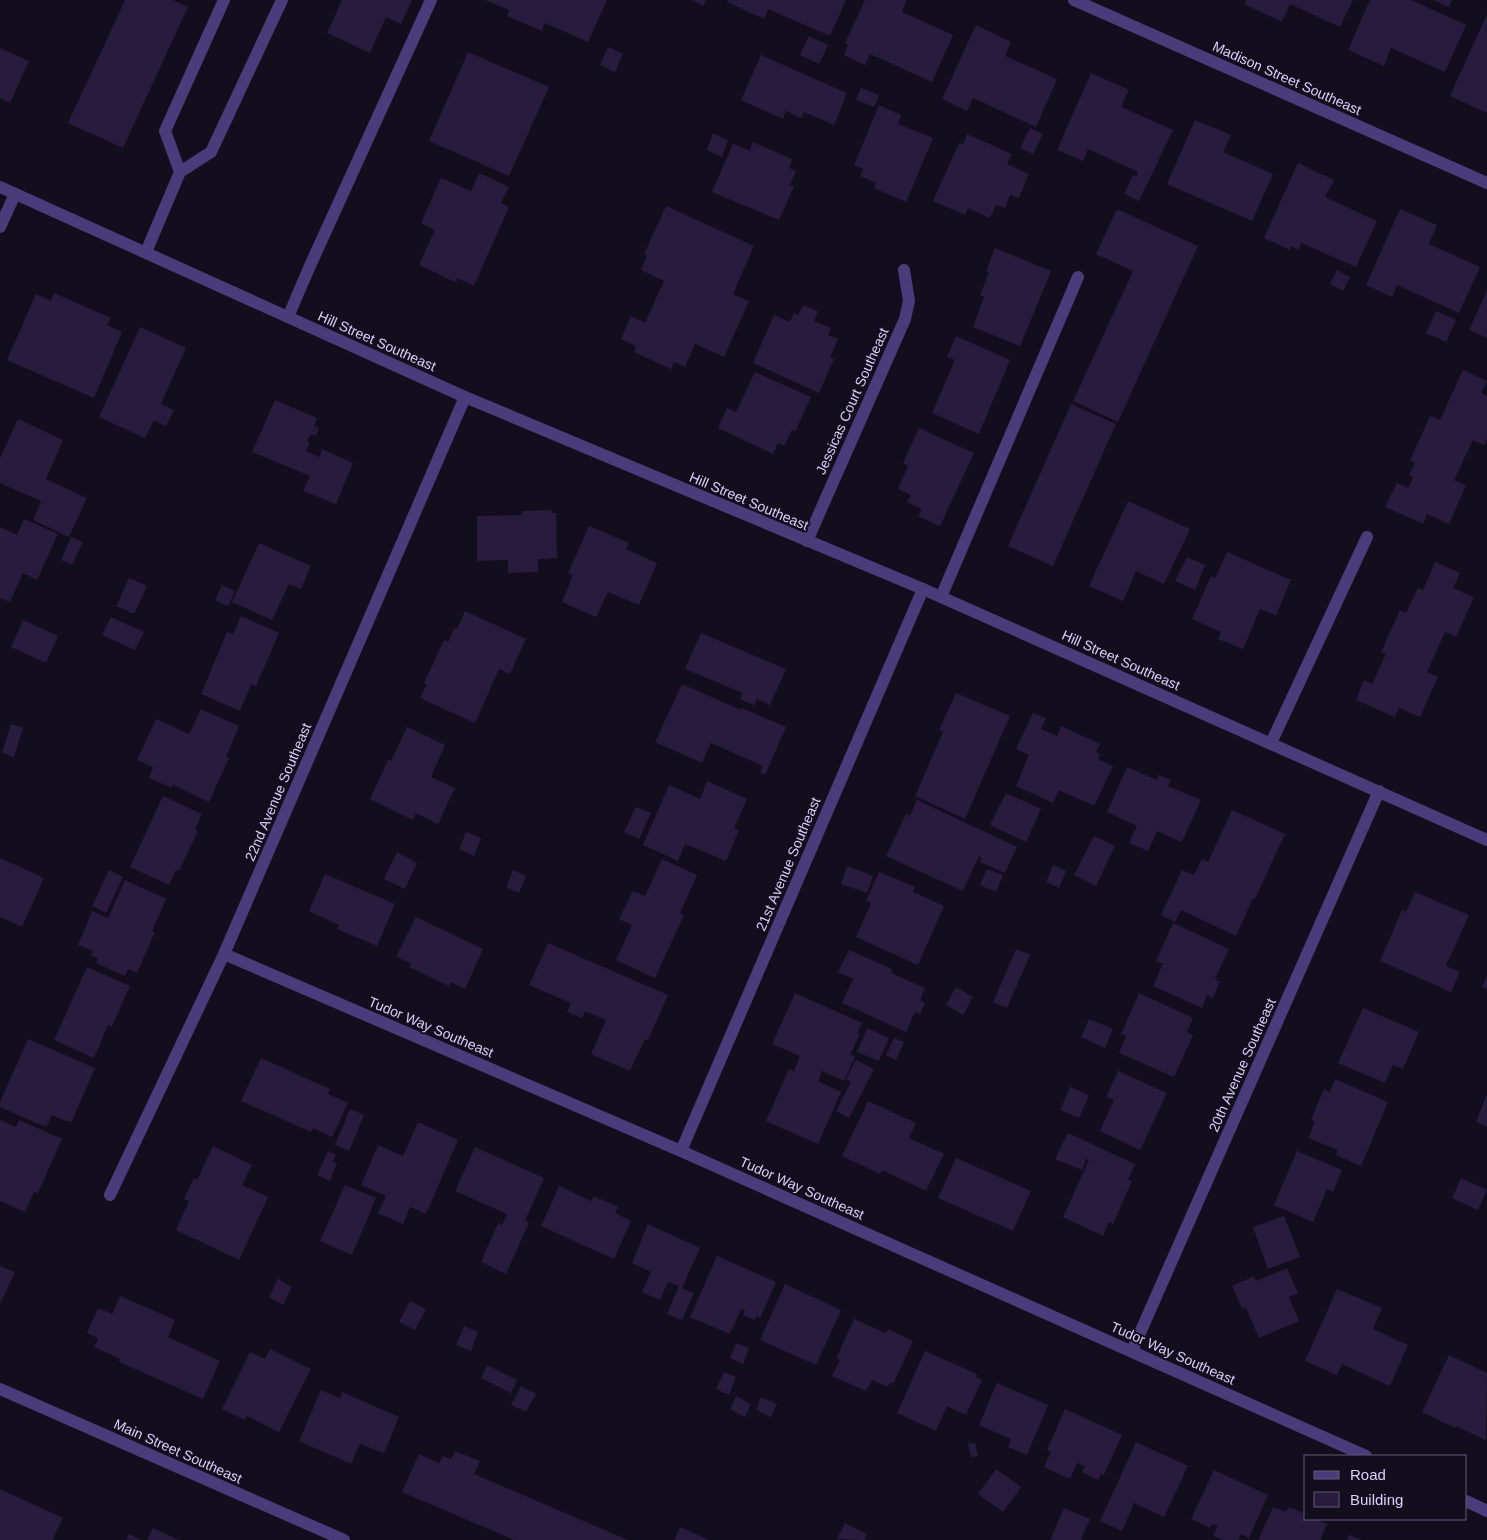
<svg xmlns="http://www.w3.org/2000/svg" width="1487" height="1540" viewBox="0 0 1487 1540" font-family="Helvetica,sans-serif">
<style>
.building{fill:#281b3e}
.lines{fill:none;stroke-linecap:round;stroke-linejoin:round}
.service{stroke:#493c7a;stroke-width:12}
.minor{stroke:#493c7a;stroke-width:12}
.tertiary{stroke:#493c7a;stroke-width:12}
.labels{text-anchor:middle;stroke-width:4;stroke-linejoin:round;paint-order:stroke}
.street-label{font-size:14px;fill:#dbcffc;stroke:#130e1e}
</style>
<rect width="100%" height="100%" fill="#130e1e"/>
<path class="building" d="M125,0H173L188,7L123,148L68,123Z
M342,0H412L401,24L386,17L370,53L327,33Z
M485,0H607L588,42L545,23L542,31L507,16L509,10Z
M692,0H706L703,6Z
M729,0H846L830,36L768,9L764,19L727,2Z
M865,0H907L902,12L953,35L932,82L870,54L865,65L844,55L848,44L845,43Z
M1246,0H1353L1340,27L1290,4L1282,22L1244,4Z
M1370,0H1411L1466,25L1445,72L1391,48L1384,66L1348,50Z
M1433,0H1452L1449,7Z
M1487,14V113L1450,96Z
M976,25L1011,42L1005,56L1057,79L1036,127L973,98L967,111L942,99Z
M809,36L828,45L819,64L800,55Z
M608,47L623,54L615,72L600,65Z
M0,48L29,61L10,103L0,98Z
M468,52L549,87L509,176L429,141Z
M761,55L847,93L834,125L804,112L801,118L786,111L783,119L741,100Z
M1091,73L1129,90L1121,107L1173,130L1139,201L1124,194L1133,175L1136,177L1138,172L1088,149L1083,161L1057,150Z
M861,88L879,95L874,107L856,100Z
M879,105L901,115L898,124L933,138L906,202L874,188L876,183L860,176L863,169L854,165Z
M1195,120L1231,135L1223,152L1273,174L1252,221L1167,184Z
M1030,128L1043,134L1033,154L1020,148Z
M713,133L728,140L722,157L707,150Z
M967,134L1012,154L1007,164L1029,174L1019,198L1010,195L1005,208L996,205L990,218L968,208L965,215L933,201L959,143L963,144Z
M753,142L792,159L789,168L796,171L790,185L794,186L779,220L712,192L733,144L750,151Z
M1298,163L1334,180L1325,197L1377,221L1356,267L1301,243L1298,250L1291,246L1290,250L1264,238Z
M479,173L509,187L501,203L509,207L474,286L457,278L455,282L419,265L435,230L421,223L441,178L471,191Z
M666,206L754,246L733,294L749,301L724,357L695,344L685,367L674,362L671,369L634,352L636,346L621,339L631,316L645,323L664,281L641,270L647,255L644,254Z
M1117,209L1198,246L1118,422L1073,401L1133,271L1096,254Z
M1400,209L1437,225L1429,244L1480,267L1459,313L1397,285L1392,297L1366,285Z
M995,248L1051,271L1020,346L973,327L984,297L980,295L989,272L986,271Z
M1337,270L1350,277L1343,291L1330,284Z
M1487,290V338L1469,330Z
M54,293L111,318L107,325L122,332L94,398L7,360L36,294L51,301Z
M803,305L818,311L814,321L831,328L828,335L838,339L830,358L834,359L819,393L753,363L774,315L790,322L794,313L798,315Z
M1436,311L1456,320L1446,342L1426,333Z
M140,327L186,348L161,404L174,410L166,426L154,420L145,438L99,417Z
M956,336L1010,360L979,434L932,413L955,360L947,357Z
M1463,370L1487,381L1481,393L1487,396V438L1484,445L1473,440L1454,480L1466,485L1449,524L1427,514L1423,524L1385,507L1397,483L1408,488L1413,478L1409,475L1415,463L1410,460L1430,416L1440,420Z
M755,372L811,397L795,432L792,430L784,446L778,443L773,454L718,428L727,408L736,412Z
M275,400L317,418L314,426L319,428L316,436L311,434L307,441L310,443L306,451L319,457L322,449L353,463L336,504L303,491L310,476L252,452Z
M1071,404L1116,424L1053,566L1008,546Z
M18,419L63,440L46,479L87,498L69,537L33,520L41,501L0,483V458Z
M919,428L974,453L940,526L918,516L922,509L907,502L911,495L898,489L908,466L903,463Z
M1128,501L1190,529L1164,584L1136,571L1123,601L1089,586Z
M552,510L553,514L556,513L557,558L538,559V572L508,573V560L477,561V516L522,515V511Z
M24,519L58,534L37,580L23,573L10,602L0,598V527L17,535Z
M589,526L629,543L626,549L657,563L639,605L608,592L596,617L562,602L573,575L568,573Z
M71,537L83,542L72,565L61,560Z
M259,543L311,566L301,589L289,584L272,620L232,602Z
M1227,552L1291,580L1276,615L1260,609L1243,649L1218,639L1221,632L1192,619L1211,576L1215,578Z
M1187,557L1205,565L1195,590L1175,581Z
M1435,562L1460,573L1453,588L1474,597L1456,637L1445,632L1427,672L1438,677L1420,717L1399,708L1395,717L1356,700L1364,680L1372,684L1386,654L1381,652L1400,610L1406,613L1418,588L1423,590Z
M129,578L147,586L134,614L116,606Z
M222,585L235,591L228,606L215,600Z
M465,611L526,639L510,674L499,669L475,723L420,698L427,684L424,683L444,640L448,642L454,628L457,629Z
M241,616L279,633L256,686L251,684L240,711L201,694L227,632L233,634Z
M111,617L144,632L135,650L102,635Z
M23,620L58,636L46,663L11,647Z
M701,633L786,669L770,705L757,699L754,705L740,699L743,693L685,669Z
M682,684L741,710L742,708L786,727L765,775L760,772L763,766L711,743L702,763L655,742Z
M956,693L1010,716L965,819L915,796L943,732L939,730Z
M201,709L239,726L226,757L229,758L209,802L173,785L172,788L149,778L153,767L137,760L156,719L189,734Z
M1033,713L1046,718L1041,729L1057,736L1061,726L1100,744L1096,752L1100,754L1098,759L1113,766L1094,806L1059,790L1053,803L1016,786L1029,755L1016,749Z
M11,724L23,728L14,757L2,753Z
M407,727L445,745L431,777L455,788L438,824L416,813L413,820L370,799L388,760L391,761Z
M1127,767L1157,780L1159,775L1171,780L1168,786L1201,800L1182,842L1157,831L1148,851L1129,843L1137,826L1107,812Z
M707,781L747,799L734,828L739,830L726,861L685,844L678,861L643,845L669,785L700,799Z
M1006,793L1041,809L1026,842L990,825Z
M163,796L202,814L195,830L198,831L179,871L176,870L169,885L130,867Z
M917,800L1017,847L1005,873L980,862L982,858L979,856L963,891L886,856L906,814L910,816Z
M636,807L651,813L639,839L624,832Z
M1232,810L1285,834L1255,899L1253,898L1236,936L1181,910L1175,922L1161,915L1182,870L1194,875L1202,859L1208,862Z
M466,832L481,838L474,856L459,849Z
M1094,836L1115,846L1096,886L1074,875Z
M397,852L417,863L405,889L384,879Z
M0,858L44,878L22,927L0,917Z
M662,859L697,875L680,913L684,915L655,978L616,960L632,925L619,919L633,891L645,896Z
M1053,865L1066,871L1059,888L1046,882Z
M847,866L873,876L867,893L841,884Z
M987,869L1003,875L996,892L980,885Z
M109,870L123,877L106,913L92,906Z
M513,870L526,876L519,893L506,887Z
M879,872L915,887L913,892L944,906L918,965L856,937L871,903L866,901Z
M325,874L395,904L377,946L337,929L339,925L309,911Z
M125,880L166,899L152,931L155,932L137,973L128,969L125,976L96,963L98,959L91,955L93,951L78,945L92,911L108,918Z
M1415,892L1469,915L1446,966L1460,972L1451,992L1380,961L1402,910L1406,912Z
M416,917L483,949L465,989L451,982L449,986L409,967L411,963L396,957Z
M1173,923L1229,949L1215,979L1220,982L1213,998L1207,995L1202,1008L1153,986L1163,964L1156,961Z
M548,943L668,995L648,1040L645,1039L630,1071L591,1054L606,1020L585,1011L582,1018L567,1012L571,1003L529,985Z
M1016,949L1030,955L1007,1008L993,1002Z
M849,950L892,969L891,973L925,988L920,1000L925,1003L920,1014L915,1012L906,1032L842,1003L853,979L838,972Z
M87,967L130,986L112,1026L108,1025L94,1058L54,1040Z
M1487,975V989L1482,987Z
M956,987L973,997L963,1015L946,1005Z
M795,993L862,1023L857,1033L860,1034L850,1055L855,1056L844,1081L822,1071L818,1081L841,1092L818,1144L766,1121L789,1069L794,1071L800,1056L772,1044Z
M1139,993L1193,1018L1187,1032L1193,1035L1174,1077L1119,1053L1126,1036L1121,1034Z
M1363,1008L1419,1032L1403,1069L1393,1065L1385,1083L1338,1063Z
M1089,1019L1113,1029L1105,1048L1081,1037Z
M867,1028L889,1038L879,1061L857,1052Z
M894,1038L904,1042L896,1060L886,1055Z
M28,1039L95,1068L71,1123L52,1115L46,1127L0,1107V1102Z
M261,1058L330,1089L328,1094L348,1103L332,1137L313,1128L311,1132L241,1101Z
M856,1060L874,1069L849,1118L836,1111L851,1082L846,1079Z
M1118,1071L1167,1093L1140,1150L1100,1131L1114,1100L1106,1097Z
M1335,1079L1388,1102L1361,1166L1336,1155L1338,1150L1308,1138L1315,1122L1311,1120L1324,1089L1330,1092Z
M1070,1087L1089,1095L1079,1118L1060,1110Z
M1487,1094V1127L1476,1122Z
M868,1101L916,1123L909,1138L944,1154L926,1191L882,1170L880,1174L842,1156Z
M350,1109L364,1115L349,1151L335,1145Z
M0,1120L16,1127L19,1120L62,1139L38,1193L34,1192L25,1212L0,1201Z
M418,1122L458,1140L426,1214L410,1207L403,1224L378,1213L386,1196L361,1185L378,1145L403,1156Z
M1068,1133L1135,1164L1128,1180L1132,1181L1113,1224L1109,1222L1103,1236L1063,1217L1089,1160L1086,1159L1082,1170L1055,1159Z
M213,1146L252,1165L242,1185L268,1197L239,1260L176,1230L189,1201L184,1199L194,1178L197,1180Z
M475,1147L544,1178L525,1221L529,1223L506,1274L481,1262L498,1223L502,1225L507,1214L455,1191Z
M328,1151L336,1155L333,1162L337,1163L330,1181L317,1175Z
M1297,1151L1342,1170L1333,1192L1327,1189L1313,1222L1274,1205Z
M956,1158L1031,1191L1013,1231L938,1198Z
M1461,1178L1487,1190L1478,1210L1452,1198Z
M345,1185L376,1198L352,1255L320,1241Z
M559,1186L591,1201L594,1196L618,1207L615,1213L631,1221L614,1259L541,1226Z
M1284,1216L1300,1257L1268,1269L1253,1227Z
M648,1224L700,1248L682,1288L694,1293L682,1320L667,1314L679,1286L668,1282L660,1300L642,1292L651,1272L632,1263Z
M717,1256L776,1282L760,1318L756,1316L755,1320L743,1315L745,1311L741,1309L730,1334L690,1317Z
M0,1266L15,1272L0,1304Z
M1287,1268L1298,1293L1289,1297L1299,1321L1259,1338L1246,1308L1242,1309L1232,1286L1254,1276L1256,1281Z
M278,1279L292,1287L283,1305L269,1297Z
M785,1284L841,1310L816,1365L760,1340Z
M1337,1289L1382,1308L1373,1329L1408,1345L1390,1386L1342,1364L1337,1375L1305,1361Z
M120,1296L175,1320L168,1337L220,1361L203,1399L119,1362L120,1359L94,1347L98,1338L87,1333L98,1308L112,1314Z
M410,1301L426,1309L415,1330L399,1322Z
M854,1319L886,1333L888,1329L913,1341L893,1384L890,1382L888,1387L872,1380L866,1391L832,1376L840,1360L836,1358Z
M464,1326L478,1332L471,1351L456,1345Z
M736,1343L749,1348L743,1364L730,1358Z
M270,1349L311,1369L279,1432L247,1416L245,1420L222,1409L250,1352L265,1359Z
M925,1351L977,1374L976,1377L982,1380L966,1415L947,1406L936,1431L897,1413Z
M1449,1355L1487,1373L1486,1440L1456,1426L1455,1428L1422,1412Z
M487,1365L517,1380L511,1393L481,1378Z
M724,1372L736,1377L729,1395L716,1389Z
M997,1383L1048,1405L1027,1455L1008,1447L1011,1439L979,1425Z
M521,1386L536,1394L526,1412L511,1405Z
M321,1390L340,1398L342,1392L399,1417L384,1453L360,1444L351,1464L299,1441Z
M736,1396L751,1404L745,1417L730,1409Z
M761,1397L777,1404L771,1417L756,1410Z
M1065,1409L1122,1435L1104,1475L1101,1474L1098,1480L1082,1472L1085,1466L1077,1463L1070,1479L1044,1467L1051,1452L1047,1450Z
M1136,1442L1188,1466L1164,1517L1134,1503L1122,1531L1100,1521Z
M975,1443L978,1456L971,1457L968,1444Z
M455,1451L480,1461L474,1474L628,1540H514L402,1492L419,1454L439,1463L443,1456L451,1459Z
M996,1469L1021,1487L1003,1512L978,1494Z
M1214,1470L1268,1495L1249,1538L1241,1534L1238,1540H1223L1213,1536L1218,1526L1212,1524L1210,1528L1191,1519Z
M0,1489L63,1518L52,1540H0Z
M1273,1507L1286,1512L1289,1507L1306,1514V1519H1316L1327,1524L1320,1540H1258Z
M1064,1508L1090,1519L1081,1539L1084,1540H1050Z
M845,1523L867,1534L864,1540L837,1539Z
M680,1527L709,1540H674Z
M153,1528L179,1540H147Z
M129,1534L141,1540H126Z
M1349,1535L1361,1540H1346Z"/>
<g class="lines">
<path class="service" d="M180,172L165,131L224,0
M146,252L180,172L211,152L282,0
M288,317L309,268L431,0
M941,597L1078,277
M1271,743L1367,537"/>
<path class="minor" d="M1074,0L1487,183
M0,227L15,194
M807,541L905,319L909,301L904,270
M224,954L681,1151L1366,1456
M681,1151L923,589
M110,1195L224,954L465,397
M1132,1351L1379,791
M0,1389L344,1540
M1466,1501L1487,1511"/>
<path class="tertiary" d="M0,187L465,397L923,589L1487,840"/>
</g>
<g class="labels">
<g class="street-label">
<text transform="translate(1287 78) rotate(24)" y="5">Madison Street Southeast</text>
<text transform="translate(377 341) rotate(24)" y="5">Hill Street Southeast</text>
<text transform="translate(852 401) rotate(-66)" y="5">Jessicas Court Southeast</text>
<text transform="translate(749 501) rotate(23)" y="5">Hill Street Southeast</text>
<text transform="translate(1121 660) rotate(24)" y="5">Hill Street Southeast</text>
<text transform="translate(278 792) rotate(-67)" y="5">22nd Avenue Southeast</text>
<text transform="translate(788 864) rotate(-67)" y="5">21st Avenue Southeast</text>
<text transform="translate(431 1027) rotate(23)" y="5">Tudor Way Southeast</text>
<text transform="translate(1242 1065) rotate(-66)" y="5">20th Avenue Southeast</text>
<text transform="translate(802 1188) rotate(24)" y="5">Tudor Way Southeast</text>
<text transform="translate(1173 1353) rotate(24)" y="5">Tudor Way Southeast</text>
<text transform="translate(178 1451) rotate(24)" y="5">Main Street Southeast</text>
</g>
</g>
<rect x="1304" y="1455" width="162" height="65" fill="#130e1e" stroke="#635b77"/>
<rect x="1314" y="1471" width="25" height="8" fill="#493c7a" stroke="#635b77"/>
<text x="1350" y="1480" font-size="15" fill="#dbcffc">Road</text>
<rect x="1314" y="1492" width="25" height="15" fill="#281b3e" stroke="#635b77"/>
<text x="1350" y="1505" font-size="15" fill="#dbcffc">Building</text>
</svg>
